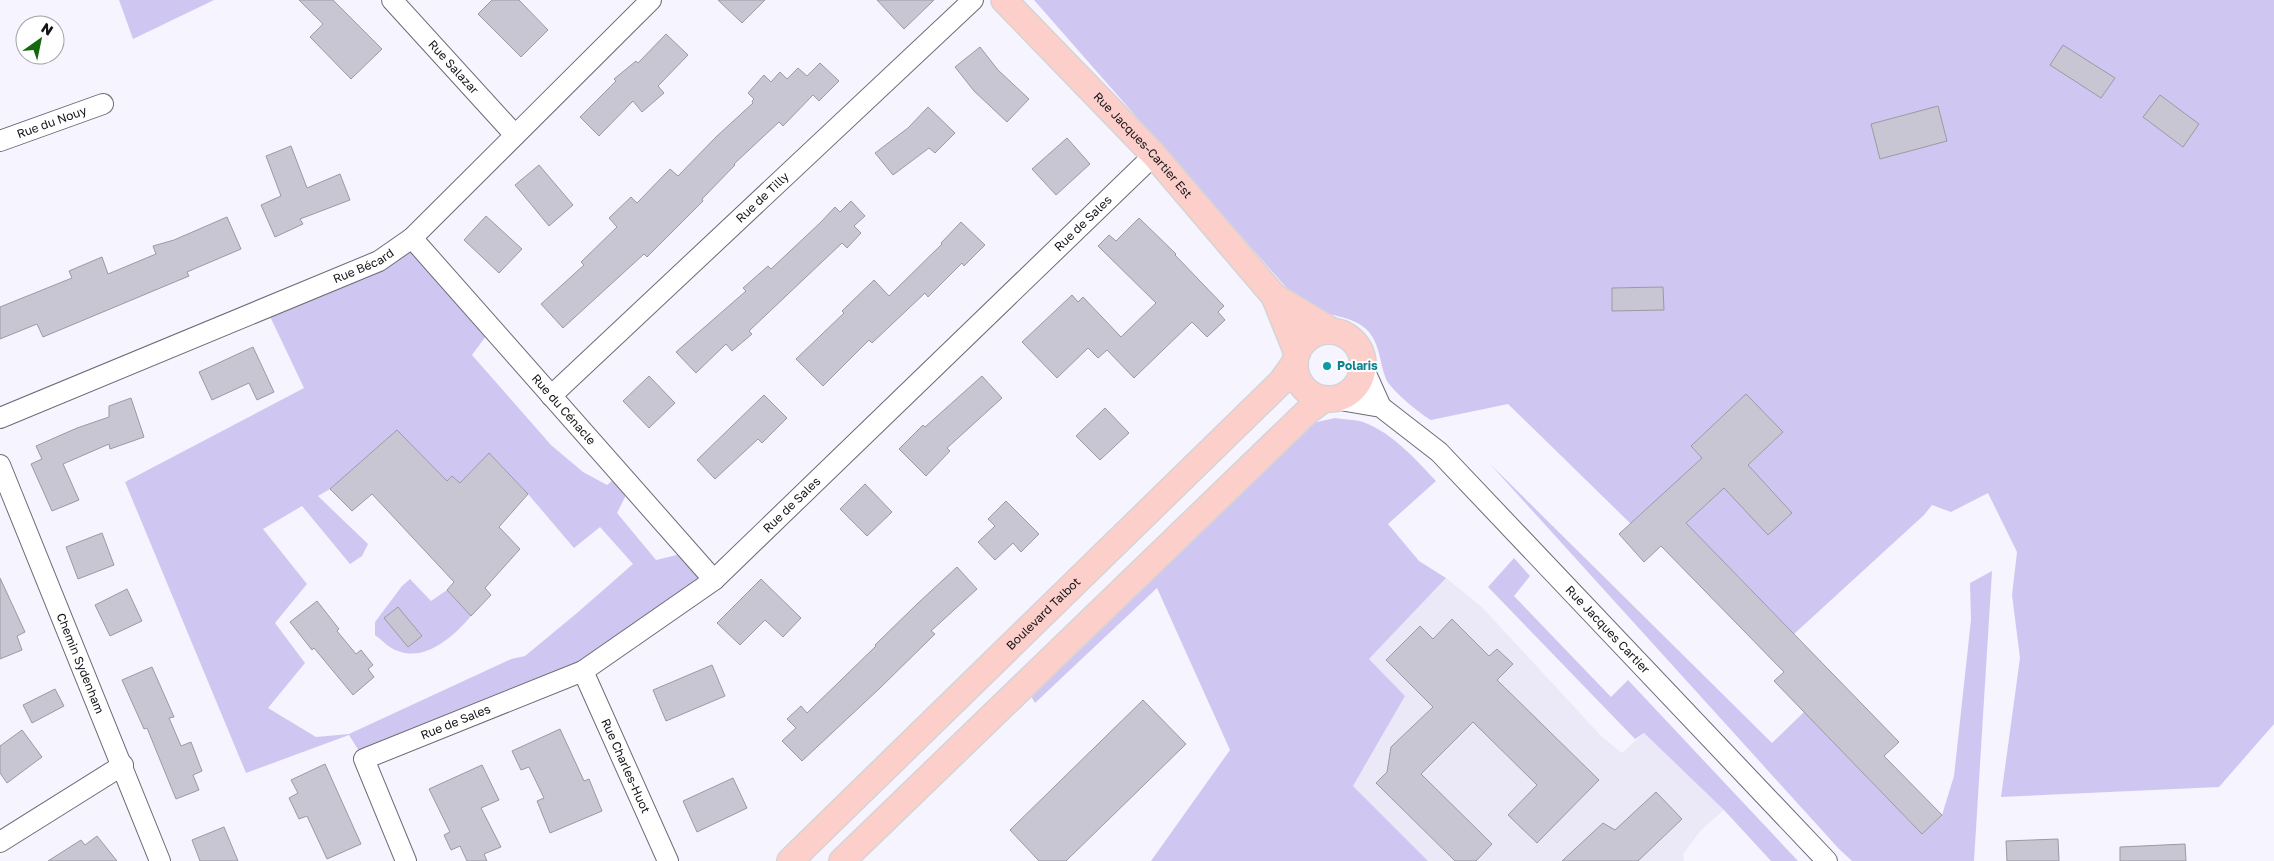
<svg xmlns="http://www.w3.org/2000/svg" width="2274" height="861" viewBox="0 0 2274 861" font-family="'Golos Text',sans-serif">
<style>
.built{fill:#ebe8f8}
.green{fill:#cfc7f2;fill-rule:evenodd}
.building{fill:#c8c6d3;stroke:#9b99a5}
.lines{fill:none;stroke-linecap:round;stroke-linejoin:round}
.minor-casing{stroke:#6d6b76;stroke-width:22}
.major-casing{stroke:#d5d4d5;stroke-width:28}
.minor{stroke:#fff;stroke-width:20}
.major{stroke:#fdcfca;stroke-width:25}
.culture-dot{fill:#0f9aa8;stroke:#fff;stroke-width:2}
.labels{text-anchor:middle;stroke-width:4;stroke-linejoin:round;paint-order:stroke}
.street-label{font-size:12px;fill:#131216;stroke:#fff}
.culture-label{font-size:12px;font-weight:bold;fill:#0d838f;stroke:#fff;text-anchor:start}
</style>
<rect width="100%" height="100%" fill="#f6f4fe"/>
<path class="built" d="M1446,578L1482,607L1602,737L1622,753L1644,733L1724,810L1701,830L1683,854L1684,861H1428L1353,786L1405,696L1369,659Z"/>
<path class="green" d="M119,0H214L133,39Z
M1034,0H2274V724L2219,787L2001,797L2020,658L2012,595L2017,552L1988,493L1951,512L1932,505L1924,515L1794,634L1686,523L1782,433L1746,394L1691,446L1702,458L1631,524L1508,404L1431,420C1420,414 1391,390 1386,379C1380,364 1380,345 1369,332C1353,314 1326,317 1306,306C1298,301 1291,291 1284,285ZM1663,287V310H1612V288Z
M412,238L492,328L472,355L551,445L583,472L607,485L620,474L631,485L617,513L656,560L689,552L714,580L583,671L364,759L349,735L246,773L125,482L304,388L266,308ZM397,430L447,481L452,476L460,483L489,453L528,494L574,548L600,527L633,564L577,613L525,656L511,659L349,734L316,737L268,708L305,663L275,623L307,584L263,529L302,506L350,564L362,556L368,544L318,496L330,489Z
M1335,418C1344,420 1354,419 1363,422C1393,433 1415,459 1436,481L1388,524L1419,561L1446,578L1369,659L1405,696L1353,786L1428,861H1151L1230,750L1157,588L1035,703L1028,691L1308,424Z
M1490,464L1772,743L1804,712L1922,834L1942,815L1954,776L1971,620L1970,583L1992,571L1974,861H1852L1839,849Z
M1514,558L1530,576L1514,596L1611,697L1628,680L1798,861H1771L1724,810L1644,733L1635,739L1488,587Z
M410,579L431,601L447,590L471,616C454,636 426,662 398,651C390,649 382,640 375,635V622L402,586Z"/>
<path class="building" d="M299,0H333L382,49L351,79L310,37L323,24Z
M492,0H519L548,30L521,57L478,14Z
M718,0H765L742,23Z
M877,0H934L904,29Z
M666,34L688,55L658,86L664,93L642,112L633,101L599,136L580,117L616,81L614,79L636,61L638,63Z
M2063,45L2115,78L2101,98L2050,65Z
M980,47L998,70L1029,99L1007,122L974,91L955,67Z
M820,63L839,81L819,101L813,95L783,126L779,122L734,164L735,165L702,199L703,201L647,257L644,254L563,328L541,304L584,265L581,262L617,227L609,218L631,197L637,203L670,169L678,176L717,136L753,103L752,101L754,99L748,93L764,75L771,82L780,72L787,79L798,68L807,76Z
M2160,95L2199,124L2183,147L2143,117Z
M1938,106L1947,141L1880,159L1871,124Z
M928,107L955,133L935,153L929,148L893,175L875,153L908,128Z
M1067,138L1090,164L1056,195L1032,169Z
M291,146L307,188L340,174L350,200L300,219L303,224L275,237L261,205L281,196L266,156Z
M539,165L573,205L549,226L515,185Z
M851,201L865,216L854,226L861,233L847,248L842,243L749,331L752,334L732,351L726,344L696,373L676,352L746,291L743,288L768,266L771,269L821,222L835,207L840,212Z
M486,216L522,249L499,273L464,240Z
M227,217L241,249L187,272L189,276L43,337L37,324L0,339V307L72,278L69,271L102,257L108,274L156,254L153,246L174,240Z
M1139,218L1176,254L1175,255L1224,306L1218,312L1225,320L1207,337L1192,322L1134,378L1107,350L1098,358L1088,348L1057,378L1022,342L1072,295L1078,302L1083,297L1121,337L1156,303L1098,246L1109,235L1116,241Z
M961,222L985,245L964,266L962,263L928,297L925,293L872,343L869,340L823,386L796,359L844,313L842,311L874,280L889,296L942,244L941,243Z
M1663,287L1664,310L1612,311V288Z
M253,347L274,392L257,400L249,383L212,400L199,372Z
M649,376L675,403L649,428L623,401Z
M982,376L1002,398L947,448L950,451L926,476L899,449L923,425L925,427Z
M1746,394L1783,432L1748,465L1792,513L1768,535L1724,488L1686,523L1899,742L1884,756L1942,815L1922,834L1774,681L1784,672L1661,546L1644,562L1619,534L1702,458L1691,446Z
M764,395L787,418L762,443L758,439L715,479L697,460Z
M131,398L144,437L110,449L109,444L63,464L79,500L52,511L31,464L42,459L36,446L77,428L109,417V406Z
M1105,408L1129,433L1100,460L1076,436Z
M397,430L447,481L452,476L460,483L489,453L528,494L499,527L520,549L485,588L491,595L471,616L447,590L454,582L372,494L352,511L330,489Z
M865,484L892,512L867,536L840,509Z
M1006,501L1039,534L1021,552L1013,543L995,560L978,542L995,526L988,519Z
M102,533L114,565L78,579L66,547Z
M957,567L977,589L931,631L935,634L879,689L802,761L782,741L796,728L787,719L801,706L807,713L876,646L875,645L917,604Z
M0,578L25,632L17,636L22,650L0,659Z
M761,579L801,618L783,637L765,620L740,645L717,623Z
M127,589L142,621L110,636L95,605Z
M317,601L339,629L337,631L356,654L361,650L373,665L368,669L374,677L353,695L314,648L312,650L290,622Z
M398,607L422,636L408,647L384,618Z
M1452,619L1489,656L1497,649L1513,664L1497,680L1599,780L1537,843L1508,815L1537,785L1473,722L1421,774L1492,844L1476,861H1455L1376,783L1387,772L1391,747L1433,707L1386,660L1420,626L1433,639Z
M712,665L725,696L666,721L653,690Z
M152,667L174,717L169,718L181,746L191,742L202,771L193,775L199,790L176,799L147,728L144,729L122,680Z
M55,689L64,706L32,723L23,705Z
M1143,700L1186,744L1066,861H1039L1010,830Z
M560,729L584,781L589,779L602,811L550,833L537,801L544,798L529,767L521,770L512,751Z
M22,730L42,757L7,783L0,773V746Z
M325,764L361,844L327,859L307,816L299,819L289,798L298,793L291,780Z
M482,765L499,800L481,808L501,847L484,854L487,861H467L460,846L451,850L444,835L450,832L429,789Z
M733,778L747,808L697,832L683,801Z
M1656,792L1682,819L1638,861H1562L1603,823L1615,830Z
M224,827L238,861H200L192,840Z
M97,836L117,861H48L81,840L85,845Z
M2058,839L2059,861H2007L2006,841Z
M2185,844L2186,861H2120V847Z"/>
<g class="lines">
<defs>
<g id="minor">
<path id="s1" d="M392,0L515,135"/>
<path id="s2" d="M0,141L103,104"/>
<path id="s3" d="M412,238L714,580"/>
<path d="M1363,367L1381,407"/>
<path id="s4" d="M551,396L973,0"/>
<path id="s5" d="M1334,399L1381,407L1439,452L1827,861"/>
<path id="s6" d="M0,418L379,261L412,238L651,0"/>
<path id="s7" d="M0,465L160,861"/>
<path id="s8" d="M583,671L668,861"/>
<path d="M0,842L123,765"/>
<path id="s9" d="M406,861L364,759L583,671L714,580L1154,155"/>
</g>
<g id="major">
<path id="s10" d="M1004,0L1154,155L1274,296L1297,353"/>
<path d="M1274,296L1332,331"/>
<circle cx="1329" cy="365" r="34"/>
<path id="s11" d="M790,861L1281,382L1294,364"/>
<path d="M842,861L1308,411L1324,399"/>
</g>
</defs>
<use href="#minor" class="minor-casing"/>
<use href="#major" class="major-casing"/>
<use href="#minor" class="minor"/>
<use href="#major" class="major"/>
</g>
<circle class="culture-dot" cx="1327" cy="366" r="5"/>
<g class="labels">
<g class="street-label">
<text dy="4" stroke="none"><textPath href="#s1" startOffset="91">Rue Salazar</textPath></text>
<text dy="4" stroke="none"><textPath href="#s2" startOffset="55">Rue du Nouy</textPath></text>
<text dy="4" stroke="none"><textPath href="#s10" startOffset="201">Rue Jacques-Cartier Est</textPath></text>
<text dy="4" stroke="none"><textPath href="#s4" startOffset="290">Rue de Tilly</textPath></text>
<text dy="4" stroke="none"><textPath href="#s9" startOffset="1019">Rue de Sales</textPath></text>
<text dy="4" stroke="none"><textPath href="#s6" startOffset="394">Rue Bécard</textPath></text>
<text dy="4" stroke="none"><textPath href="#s3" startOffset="229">Rue du Cénacle</textPath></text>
<text dy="4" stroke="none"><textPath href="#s9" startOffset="614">Rue de Sales</textPath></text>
<text dy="4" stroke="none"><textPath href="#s11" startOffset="354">Boulevard Talbot</textPath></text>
<text dy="4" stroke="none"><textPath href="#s5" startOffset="366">Rue Jacques Cartier</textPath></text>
<text dy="4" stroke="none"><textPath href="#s7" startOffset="214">Chemin Sydenham</textPath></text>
<text dy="4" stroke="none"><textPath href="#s9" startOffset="209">Rue de Sales</textPath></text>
<text dy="4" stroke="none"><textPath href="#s8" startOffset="104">Rue Charles-Huot</textPath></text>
</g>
<g class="culture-label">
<text x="1337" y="370">Polaris</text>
</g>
</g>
<g transform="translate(40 40) rotate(33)"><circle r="24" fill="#ffffff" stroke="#a1a0a2"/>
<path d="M0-4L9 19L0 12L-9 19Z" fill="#14690e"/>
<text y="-8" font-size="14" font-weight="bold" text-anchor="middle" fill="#131216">N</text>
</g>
</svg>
